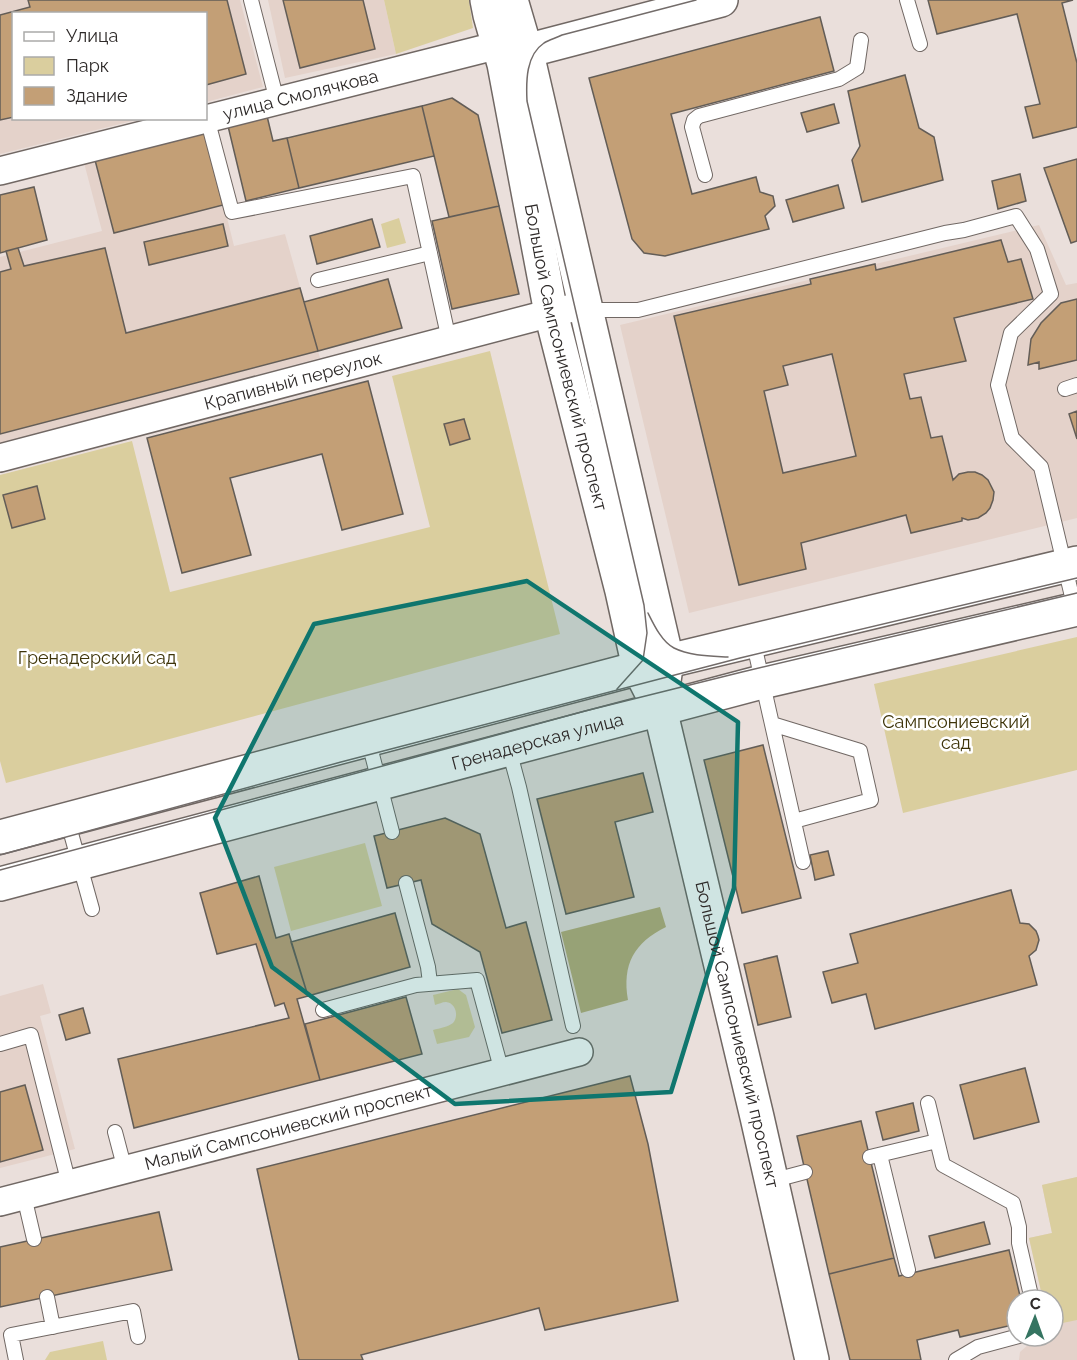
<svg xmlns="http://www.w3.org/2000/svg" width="1077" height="1360" viewBox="0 0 1077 1360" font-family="Raleway,sans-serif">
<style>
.built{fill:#e4d2ca}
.green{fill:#dace9e}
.forest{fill:#baad79}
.building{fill:#c39f76;stroke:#635d57;stroke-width:1.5;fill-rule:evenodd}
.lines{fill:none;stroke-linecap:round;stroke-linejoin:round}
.service-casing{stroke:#716864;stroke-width:16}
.minor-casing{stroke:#716864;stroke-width:30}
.tertiary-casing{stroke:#716864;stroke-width:36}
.secondary-casing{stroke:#716864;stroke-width:36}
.service{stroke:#fff;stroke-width:14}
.minor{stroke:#fff;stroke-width:27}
.tertiary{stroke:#fff;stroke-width:33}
.secondary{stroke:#fff;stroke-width:33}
.tram{stroke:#736c6a;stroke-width:1.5}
.marked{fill:#0f766e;fill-opacity:0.2;stroke:#0f766e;stroke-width:4.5;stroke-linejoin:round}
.labels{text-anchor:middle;stroke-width:5;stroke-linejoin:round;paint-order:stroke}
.street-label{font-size:18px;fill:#2e2a29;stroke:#fff}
.park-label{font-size:18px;fill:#3e3409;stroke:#fff}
</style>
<rect width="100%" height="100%" fill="#eadfdb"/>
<path class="built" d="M0,0H240L263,87L206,102V14H14V118L140,119L0,154Z
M268,0H384L396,54L285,78Z
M205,128L234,246L285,234L320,358L0,444V257L102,231L83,159Z
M1039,225L1066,285L1077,283V518L689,613L620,325Z
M43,984L51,1013L40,1016L75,1149L0,1168V996Z
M1077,1177V1360H1019L1020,1352L1038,1336H1053V1300H1043L1029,1238L1052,1233L1042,1185Z"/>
<path class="green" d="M384,0H469L473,28L396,54Z
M399,218L406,243L387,248L381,224Z
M490,351L560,634L6,783L0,761V475L132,441L170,592L430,527L392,376Z
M1077,637V770L903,813L874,684Z
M365,843L382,906L291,931L274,867Z
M458,989L466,995L475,1027L469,1037L437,1044L433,1030C440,1028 448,1027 453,1023C459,1016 456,1003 446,1002C442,1002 439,1004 435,1005L433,995Z
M1077,1177V1320L1053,1325V1300H1043L1029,1238L1052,1233L1042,1185Z
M103,1341L107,1360H45L50,1352Z"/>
<path class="forest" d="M660,907L666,927C634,943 622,964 628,1000L581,1013L561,932Z"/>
<path class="building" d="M28,0H227L246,74L206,85V14H14V117L0,120V15L30,7Z
M283,0H363L375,49L300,68Z
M928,0H1073L1062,3L1077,63V127L1033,138L1025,107L1040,104L1017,14L937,34Z
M820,17L834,71L671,114L692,194L756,177L760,192L773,196L775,206L765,216L769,229L665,256L644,253L632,239L589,78Z
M905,75L919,128L934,137L943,180L862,202L852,160L860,146L848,91Z
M452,98L478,115L499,206L449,217L422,106Z
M834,104L839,123L807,132L801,113Z
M422,106L434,156L299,188L287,138Z
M267,116L273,141L287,138L299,188L246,201L228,126Z
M204,132L223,205L114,233L95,160Z
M1077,159V241L1071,243L1044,168Z
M1020,174L1026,201L998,209L992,181Z
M838,185L844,208L793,222L786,200Z
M34,187L47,240L0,253V195Z
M499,206L519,294L452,309L432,221Z
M372,219L380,247L317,264L310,236Z
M223,224L228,246L149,265L144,242Z
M1001,240L1008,262L1021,259L1033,299L954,318L966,361L904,374L910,399L921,397L931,438L942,436L953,480L959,474L968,472H975L982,475L988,480L994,492L993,500L990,508L986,513L978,518L968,520L962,518V521L911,533L906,515L801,543L806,569L739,585L674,316L811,284L810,279L875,264L876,270ZM832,354L856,456L783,473L764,391L788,385L783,366Z
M18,248L24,266L105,248L126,333L300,288L318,351L0,434V272L11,269L6,251Z
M388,279L402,328L318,351L304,302Z
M1077,299V360L1039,369V362L1028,365L1031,339L1041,323L1061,303Z
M368,381L403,514L342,530L322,454L230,478L251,555L182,573L147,438Z
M1077,411V439L1069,414Z
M464,419L470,439L450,445L444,424Z
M37,486L45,519L12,528L3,495Z
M763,745L801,898L742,913L704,760Z
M643,773L653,812L615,822L634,897L566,914L537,799Z
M445,818L480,834L506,928L526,922L552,1020L502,1033L480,952L432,924L421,880L387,888L374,836Z
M828,851L834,875L815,880L810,855Z
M259,876L276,938L289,934L308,996L297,999L320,1080L134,1128L118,1059L289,1018L284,1003L275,1006L256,944L217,954L200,893Z
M1011,890L1020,923L1029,924L1036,931L1038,936L1039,940L1036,950L1029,956L1037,985L875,1029L866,994L832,1003L823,972L858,963L850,934Z
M395,913L410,967L308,996L291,942Z
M777,956L791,1017L758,1025L744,964Z
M406,997L422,1054L320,1080L305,1024Z
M83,1008L90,1033L66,1040L59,1015Z
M1025,1068L1039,1122L974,1139L960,1085Z
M630,1076L648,1144L678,1301L545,1330L539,1308L361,1355L363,1360H299L257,1169Z
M25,1085L43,1150L0,1162V1092Z
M913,1103L919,1131L883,1140L876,1112Z
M861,1121L894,1258L829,1274L797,1136Z
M159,1212L172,1270L0,1307V1247Z
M984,1222L990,1244L935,1258L929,1236Z
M1009,1250L1021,1300H1017V1324L960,1337L958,1330L917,1340L921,1360H850L829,1274L894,1258L899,1276Z"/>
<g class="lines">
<defs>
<path id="service" d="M251,0L277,101
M907,0L920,44
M207,118L232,212L413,176L449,340
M705,175L692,127L694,120L699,116L839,79L857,68L861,40
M318,280L430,253
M586,305L596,310H638L945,233L964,230L1016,216L1037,249L1051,294L1011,333L998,385L1012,438L1041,467L1075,609
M1065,389L1077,385
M753,640L803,862
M772,724L860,751L871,800L794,821
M368,739L392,832
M509,750L519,787L573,1026
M67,819L92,909
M406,883L428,967L430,983
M323,1010L416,985L477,980L502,1072
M0,1044L31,1035L69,1184
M928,1103L943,1165L1013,1203L1019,1227V1243L1032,1300
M115,1132L125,1170
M880,1155L908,1270
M870,1157L937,1141
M771,1181L805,1172
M24,1196L34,1239
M47,1297L53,1327
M16,1360L11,1335L133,1311L138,1337
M956,1360L978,1347L1019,1336"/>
<g id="minor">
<path id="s1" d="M0,171L499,45L517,49"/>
<path id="s2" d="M0,458L551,313L585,305"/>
<path id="s3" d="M0,1202L579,1052"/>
</g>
<g id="tertiary">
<path d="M526,51L721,0"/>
<path d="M0,837L639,668L1077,563"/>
<path id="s4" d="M0,884L762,682L1077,609"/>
</g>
<g id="secondary">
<path id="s5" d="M487,0L490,15L504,64L551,313L622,591L639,668L660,709L757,1117L812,1360"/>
<path d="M511,0L528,58L667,660L660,709"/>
</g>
</defs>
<use href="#service" class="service-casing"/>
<use href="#minor" class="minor-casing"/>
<use href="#tertiary" class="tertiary-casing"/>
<use href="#secondary" class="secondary-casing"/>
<use href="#service" class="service"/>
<use href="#minor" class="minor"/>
<use href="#tertiary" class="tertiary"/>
<use href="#secondary" class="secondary"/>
<path class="tram" d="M648,613C654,625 662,642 674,648C690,656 711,656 728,657
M617,689L643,660L647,633L644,605L527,101C526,81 526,55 544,43C549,40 556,38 562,35L696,0
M0,855L341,762L740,658L1077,578
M0,870L585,711L742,672L1077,593"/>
</g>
<path class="marked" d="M527,581L738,722L734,888L671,1092L455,1104L272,967L215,818L314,624Z"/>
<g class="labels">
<g class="street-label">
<text dy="6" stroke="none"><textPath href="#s1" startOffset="310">улица Смолячкова</textPath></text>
<text dy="6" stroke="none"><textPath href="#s5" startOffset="366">Большой Сампсониевский проспект</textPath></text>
<text dy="6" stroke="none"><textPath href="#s2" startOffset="303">Крапивный переулок</textPath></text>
<text dy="6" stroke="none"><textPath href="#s4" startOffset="556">Гренадерская улица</textPath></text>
<text dy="6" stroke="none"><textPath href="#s5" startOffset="1066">Большой Сампсониевский проспект</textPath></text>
<text dy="6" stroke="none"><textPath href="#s3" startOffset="298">Малый Сампсониевский проспект</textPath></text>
</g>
<g class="park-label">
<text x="97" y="664">Гренадерский сад</text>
<text x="956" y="728">Сампсониевский<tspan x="956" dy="21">сад</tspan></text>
</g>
</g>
<rect x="12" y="12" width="195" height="108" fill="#ffffff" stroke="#abaaa9" stroke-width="1.5"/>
<rect x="24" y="32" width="30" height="9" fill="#ffffff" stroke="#abaaa9" stroke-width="1.5"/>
<text x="66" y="42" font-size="18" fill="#2e2a29">Улица</text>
<rect x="24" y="57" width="30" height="18" fill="#dace9e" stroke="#abaaa9" stroke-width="1.5"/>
<text x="66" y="72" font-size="18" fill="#2e2a29">Парк</text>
<rect x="24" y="87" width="30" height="18" fill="#c39f76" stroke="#abaaa9" stroke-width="1.5"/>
<text x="66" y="102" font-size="18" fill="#2e2a29">Здание</text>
<g transform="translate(1035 1318) rotate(1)"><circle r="28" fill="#ffffff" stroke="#abaaa9" stroke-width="1.5"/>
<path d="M0-4.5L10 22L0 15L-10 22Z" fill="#357461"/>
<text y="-9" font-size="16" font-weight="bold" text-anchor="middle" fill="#2e2a29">С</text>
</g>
</svg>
